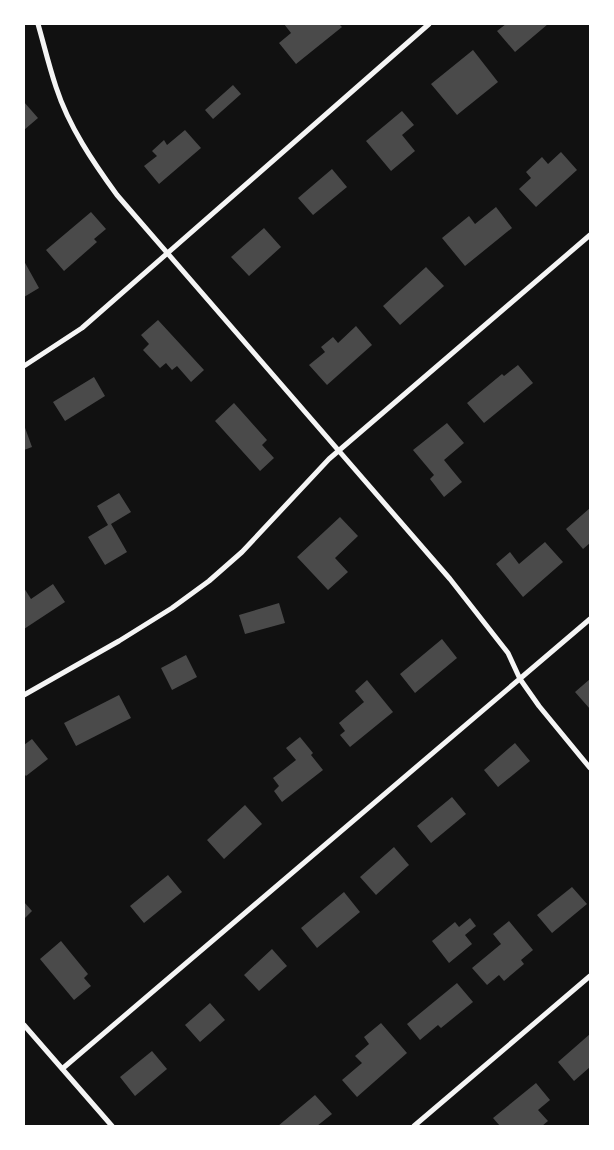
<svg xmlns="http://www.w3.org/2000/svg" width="614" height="1150" viewBox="0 0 614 1150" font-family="Quicksand,sans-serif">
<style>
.building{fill:#4a4a4a}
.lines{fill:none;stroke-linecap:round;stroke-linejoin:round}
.minor{stroke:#f5f5f5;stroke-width:5}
</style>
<rect width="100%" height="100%" fill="#111"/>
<path class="building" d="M284,24H339L342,27L296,64L279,43L291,33Z
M506,24H548L515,52L497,31Z
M473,50L498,82L457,115L431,84Z
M233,85L241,94L213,119L205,110Z
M24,102L38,118L24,130Z
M402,111L414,125L402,135L415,151L391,171L366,141Z
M185,130L201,148L159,184L144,166L157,156L152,151L164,140L167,145Z
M561,152L577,170L536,207L519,189L531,178L526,172L542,157L548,164Z
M332,169L347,187L313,215L298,198Z
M496,207L512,228L465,266L442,238L469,216L475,224Z
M91,212L106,229L94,239L97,242L64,271L46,250Z
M264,228L281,247L249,276L231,257Z
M24,261L39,288L24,297Z
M426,267L444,286L400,325L383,306Z
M158,320L204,370L191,382L177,366L172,370L166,363L160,368L143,350L149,344L141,335Z
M356,326L372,345L327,385L309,365L325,352L321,347L333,337L338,343Z
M518,365L533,383L484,423L467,403L502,374L504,376Z
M94,377L105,396L65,421L53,402Z
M234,403L267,440L262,445L274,458L260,471L215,421Z
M447,423L464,443L444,460L462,482L444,497L430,479L434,475L413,450Z
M24,425L32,447L24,450Z
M119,493L131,512L111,524L127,552L105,565L88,537L108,525L97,506Z
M590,508V543L583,549L566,529Z
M340,517L358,536L335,558L348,572L328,590L297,557Z
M545,542L563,562L523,597L496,564L510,552L519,564Z
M53,584L65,602L24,629V588L31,599Z
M279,603L285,623L245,634L239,615Z
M442,639L457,658L415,693L400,674Z
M186,655L197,677L172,690L161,668Z
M590,679V709L575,692Z
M367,680L393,712L350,747L340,735L345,731L339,723L364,702L355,691Z
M119,695L131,718L76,746L64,723Z
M300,737L313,753L311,755L323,770L282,802L274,791L279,786L273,778L296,760L286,748Z
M32,739L48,759L26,776L24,774V745Z
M515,743L530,761L498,787L484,770Z
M452,797L466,814L431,843L417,826Z
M245,805L262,824L224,859L207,840Z
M394,847L409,865L376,895L360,877Z
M168,875L182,892L144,923L130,906Z
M572,887L587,904L552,933L537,915Z
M344,892L360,912L317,948L301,928Z
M24,902L32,911L24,919Z
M470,918L476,926L465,935L472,944L449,963L432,941L455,922L459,927Z
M509,921L533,950L521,960L524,964L504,981L499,975L487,985L472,968L501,944L493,934Z
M61,941L88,974L84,978L91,986L74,1000L40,959Z
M272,949L287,966L259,991L244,975Z
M457,983L473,1002L441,1028L438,1025L420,1040L407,1024Z
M210,1003L225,1020L200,1042L185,1025Z
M381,1023L407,1053L357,1097L342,1080L362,1063L355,1056L369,1044L364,1037Z
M590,1034V1067L574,1081L558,1062Z
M152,1051L167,1069L135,1096L120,1077Z
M536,1083L550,1100L538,1110L548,1121L542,1126H500L493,1118Z
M315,1095L332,1114L317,1126H278Z"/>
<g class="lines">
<path class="minor" d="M38,24C44,45 49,66 56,87C69,127 93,162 117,195L450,579L508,653L520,679L539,706L590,768
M24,366L82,328L429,24
M24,695L119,641L172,608L209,581L242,552L329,459L590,235
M24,1025L112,1126
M62,1069L590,619
M414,1126L590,976"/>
</g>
<rect width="614" height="1150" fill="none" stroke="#ffffff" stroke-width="50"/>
</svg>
